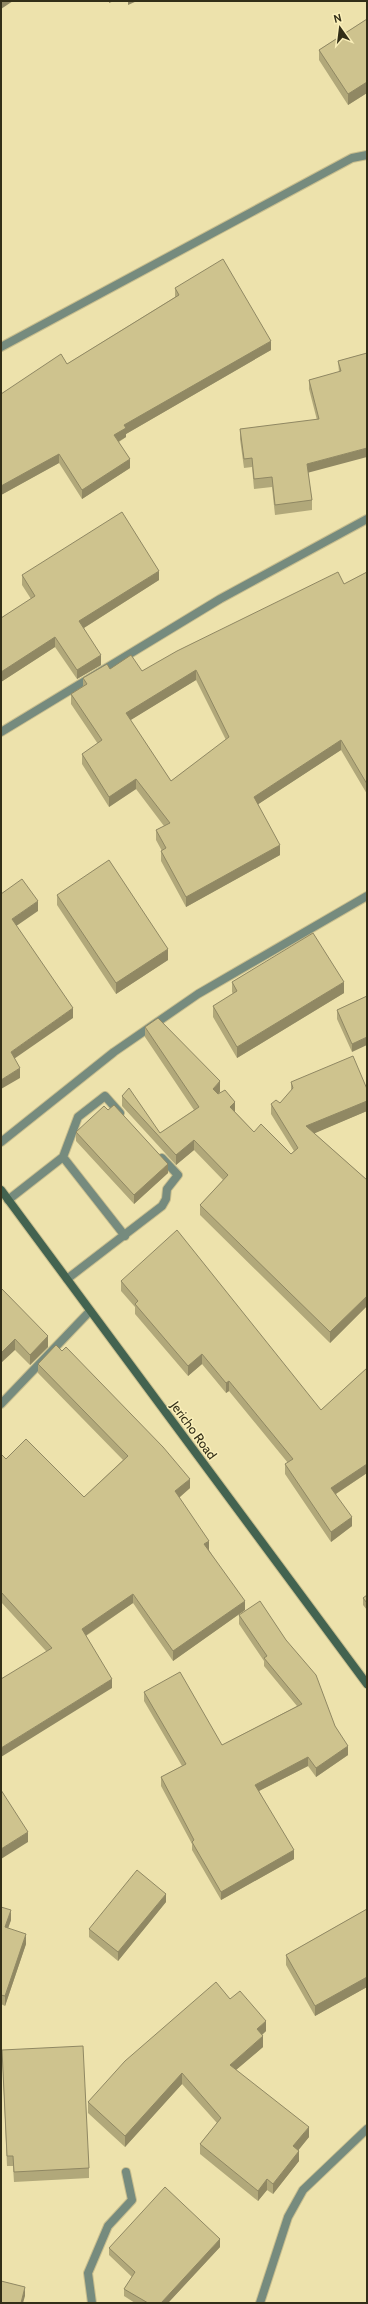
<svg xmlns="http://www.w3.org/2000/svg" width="368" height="2304" viewBox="0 0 368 2304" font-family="Cabin,sans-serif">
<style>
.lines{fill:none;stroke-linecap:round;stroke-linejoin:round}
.lane-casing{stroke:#c8be8e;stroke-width:10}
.street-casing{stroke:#c8be8e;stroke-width:10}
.secondary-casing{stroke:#c8be8e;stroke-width:10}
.lane{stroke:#768b7e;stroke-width:8}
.street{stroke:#768b7e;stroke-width:8}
.secondary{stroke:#436350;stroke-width:8}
.wall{fill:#b1a87a;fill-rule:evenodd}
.shaded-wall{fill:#908863}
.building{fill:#cec38e;stroke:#908863;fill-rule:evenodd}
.labels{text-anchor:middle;stroke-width:3;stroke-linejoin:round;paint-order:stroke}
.street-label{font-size:13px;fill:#322e18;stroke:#faefb9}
</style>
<rect width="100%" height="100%" fill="#ede2ac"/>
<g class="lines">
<defs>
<path id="lane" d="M63,1157L125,1236
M8,1200L63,1157L78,1117L105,1096L120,1113
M67,1279L162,1206L166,1199L167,1189L178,1175L162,1158"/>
<path id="street" d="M1,347L352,158L367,155
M1,732L220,599L367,519
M1,1142L114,1052L198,994L367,896
M1,1404L90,1311
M92,2303L88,2273L108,2226L132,2200L126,2172
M260,2303L288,2217L303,2190L367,2129"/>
<path id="secondary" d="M1,1190L367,1684"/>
</defs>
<use href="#lane" class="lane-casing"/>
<use href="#street" class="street-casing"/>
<use href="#secondary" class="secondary-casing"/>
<use href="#lane" class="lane"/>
<use href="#street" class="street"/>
<use href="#secondary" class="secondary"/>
</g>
<path class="wall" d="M367,19V93L348,105L319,60V50Z
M175,288L271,350L126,434V437L119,442L130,468L82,499L59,463L1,495V394L67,364L175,297Z
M367,353L308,473L312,500V510L275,515L272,487L254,489L252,467L244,468L240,439V429L317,420L309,389V380L339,372L338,361Z
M367,572V794L341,750L258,804L280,855L186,907L161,861V851H162L156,840V830L164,826L136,789L109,807L82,764V754L98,744L71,704V694L83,686V678L110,669L142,671L344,584ZM196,680L226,740L171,781L130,720Z
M22,575L159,580L84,628L101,665L77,679L55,647L1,682V618L31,599L22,585Z
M57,895L168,960L116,994L57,905Z
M232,982L344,993L237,1058L213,1017V1006L233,994L232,992Z
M367,996L352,1052L337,1019V1010Z
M145,1027L220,1092L218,1094L254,1132L291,1154L294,1151L271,1114V1104L280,1103L291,1091V1082L367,1089V1111L314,1133L367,1180V1306L330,1343L200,1215V1205L223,1180L194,1150L176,1165L122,1106V1096L160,1133L194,1110L145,1037Z
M76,1132L168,1173L134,1204L76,1141Z
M121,1281L321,1410L367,1368V1473L336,1494L352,1526L331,1542L285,1474V1464L288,1463L229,1391L226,1393L202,1364L188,1376L135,1314V1307L121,1291Z
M1,1288L48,1347L30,1365L15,1350Z
M38,1364L190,1488L179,1498L209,1550L245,1610L173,1661L133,1603L86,1636L112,1688L46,1651L1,1602V1454L6,1459L84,1497L123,1460L38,1373Z
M367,1595V1610L363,1605V1598Z
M239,1615L335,1726L348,1755L316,1777L308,1766L259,1791L294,1859L221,1900L192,1850V1844L161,1786V1777L182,1766L144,1701V1692L222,1745L297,1706L264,1666V1661L239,1624Z
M166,1902L118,1961L89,1937V1929Z
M1,1907L11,1920L8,1928L26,1944L5,2006L1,2004Z
M367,1909V1987L315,2016L286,1965V1955Z
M230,1999L266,2031L262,2035L263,2047L236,2070L309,2137L298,2150L299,2161L273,2194L267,2190L258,2201L200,2154V2144L217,2123L182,2084L125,2147L88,2113V2102Z
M2,2050L89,2168V2178L14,2182L13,2166H7Z
M220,2247L168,2303H135L124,2296V2289L132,2277L109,2255V2248Z"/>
<path class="shaded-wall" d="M1,1H13L1,9Z
M109,1H114L109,3Z
M128,1H137L128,5Z
M367,82V93L348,105V94Z
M271,341V350L126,434V437L114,444V435L124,425Z
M367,448V457L307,473V464Z
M59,454V463L1,495V486Z
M130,459V468L82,499V490Z
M159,571V580L79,631V621Z
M55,637V647L1,682V672Z
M101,655V665L77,679V670Z
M196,670V680L126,723V713Z
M341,740V750L254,807V797Z
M136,779V789L109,807V797Z
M280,845V855L186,907V897Z
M38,901V911L12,929V919Z
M168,949V960L116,994V983Z
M344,982V993L237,1058V1047Z
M73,1008V1018L11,1061V1052Z
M367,1037V1045L352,1052V1044Z
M20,1068V1078L1,1089V1080Z
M220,1081V1092L213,1099V1089Z
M367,1101V1111L306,1137V1126Z
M235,1102V1113L230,1107Z
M194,1140V1150L176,1165V1155Z
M168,1164V1173L134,1204V1195Z
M367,1296V1306L330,1343V1332Z
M48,1336V1347L30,1365V1355Z
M15,1339V1350L1,1363V1353Z
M202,1354V1364L188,1376V1366Z
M229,1381V1391L226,1393V1383Z
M367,1464V1473L331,1497V1488Z
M190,1479V1488L175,1501V1491Z
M352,1517V1526L331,1542V1532Z
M209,1541V1550L204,1554V1544Z
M133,1594V1603L82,1638V1629Z
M245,1601V1610L173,1661V1651Z
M112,1679V1688L1,1757V1748Z
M348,1746V1755L316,1777V1768Z
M308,1757V1766L255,1793V1785Z
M28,1832V1842L1,1859V1849Z
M294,1850V1859L221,1900V1892Z
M166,1894V1902L118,1961V1952Z
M11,1910V1920L5,1937V1927Z
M26,1934V1944L5,2006V1996Z
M367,1977V1987L315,2016V2006Z
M266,2021V2031L257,2039V2029Z
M263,2036V2047L230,2075V2065Z
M182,2073V2084L125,2147V2136Z
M309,2127V2137L293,2157V2146Z
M299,2151V2161L273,2194V2184Z
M267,2179V2190L258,2201V2191Z
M220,2239V2247L168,2303H161Z
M25,2287V2296L23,2303H21Z"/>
<path class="building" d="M367,19V82L348,94L319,50Z
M223,259L271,341L124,425L126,428L114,435L130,459L82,490L59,454L1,486V394L61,354L67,364L179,295L175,288Z
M367,353V448L307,464L312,500L275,505L272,477L254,479L252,458L244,459L240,429L319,419L309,380L341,371L338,361Z
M122,512L159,571L79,621L101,655L77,670L55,637L1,672V618L35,596L22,575Z
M338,572L344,584L367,572V784L341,740L254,797L280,845L186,897L161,851L166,848L156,830L170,823L136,779L109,797L82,754L102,740L71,694L87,684L83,678L107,664L110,669L131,655L142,671L177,651ZM196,670L229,737L171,781L126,713Z
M109,860L168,949L116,983L57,895Z
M22,879L38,901L12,919L73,1008L11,1052L20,1068L1,1080V894Z
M313,933L344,982L237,1047L213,1006L237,991L232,982Z
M367,996V1037L352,1044L337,1010Z
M158,1018L220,1081L213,1089L218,1094L225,1090L235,1102L230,1107L254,1132L261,1124L291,1154L298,1148L271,1104L276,1100L280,1103L293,1088L291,1082L353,1056L367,1089V1101L306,1126L367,1180V1296L330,1332L200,1205L228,1175L194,1140L176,1155L122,1096L129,1088L160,1133L199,1107L145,1027Z
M114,1105L168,1164L134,1195L76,1132L104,1106L108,1110Z
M177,1230L321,1410L367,1368V1464L331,1488L352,1517L331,1532L285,1464L293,1459L229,1381L226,1383L202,1354L188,1366L135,1304L138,1301L121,1281Z
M1,1288L48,1336L30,1355L15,1339L1,1353Z
M56,1345L62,1351L66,1347L163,1447L190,1479L175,1491L209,1541L204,1544L245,1601L173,1651L133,1594L82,1629L112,1679L1,1748V1679L52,1648L1,1592V1593V1454L6,1459L26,1439L84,1497L128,1456L38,1364Z
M367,1595V1603L363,1598Z
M260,1601L286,1640L316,1675L335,1726L348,1746L316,1768L308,1757L255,1785L294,1850L221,1892L192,1842L194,1840L161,1777L186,1764L144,1692L180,1672L222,1745L302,1704L264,1658L267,1656L239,1615Z
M1,1790L28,1832L1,1849Z
M137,1870L166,1894L118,1952L89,1929Z
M1,1907L11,1910L5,1927L26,1934L5,1996L1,1995Z
M367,1909V1977L315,2006L286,1955Z
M216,1982L230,1999L240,1991L266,2021L257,2029L263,2036L230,2065L309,2127L293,2146L299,2151L273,2184L267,2179L258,2191L200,2144L221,2118L182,2073L125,2136L88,2102L125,2061Z
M83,2046L89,2168L14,2172L13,2156H7L2,2050Z
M165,2187L220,2239L161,2303H148L124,2289L135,2272L109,2248Z
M1,2281L25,2287L21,2303H1Z"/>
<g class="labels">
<g class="street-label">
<text transform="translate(194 1430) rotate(54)" y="5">Jericho Road</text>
</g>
</g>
<rect width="368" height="2304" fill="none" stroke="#322e18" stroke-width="4"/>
<g transform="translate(340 28) rotate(346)" stroke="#faefb9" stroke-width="3" paint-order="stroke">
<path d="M0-3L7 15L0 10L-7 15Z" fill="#322e18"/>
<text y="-6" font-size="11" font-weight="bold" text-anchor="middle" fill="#322e18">N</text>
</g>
</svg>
